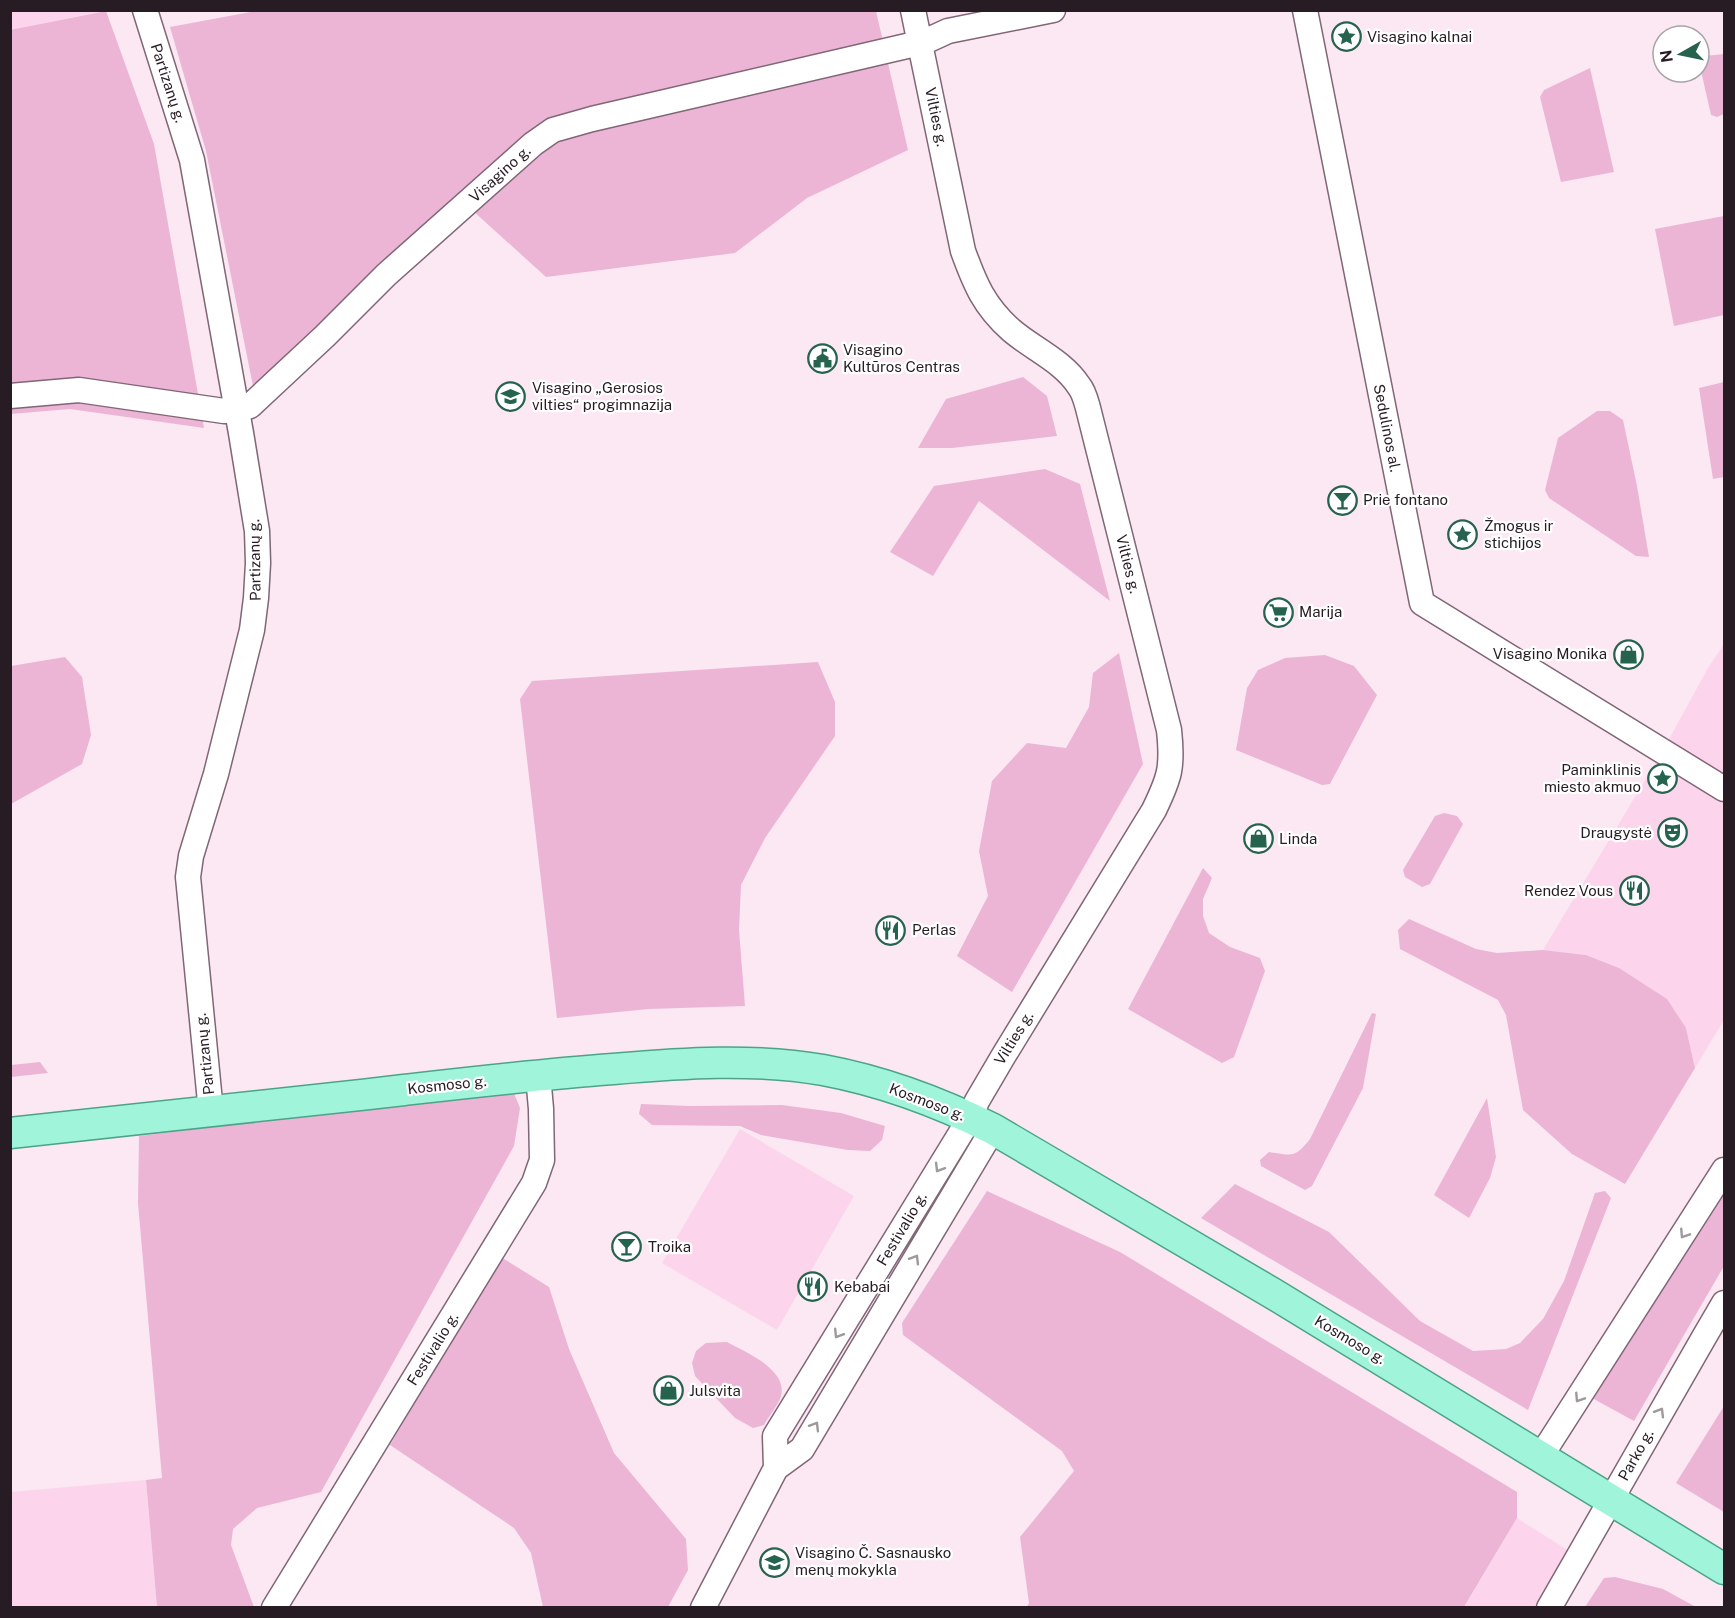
<svg xmlns="http://www.w3.org/2000/svg" width="1735" height="1618" viewBox="0 0 1735 1618" font-family="'Public Sans',sans-serif">
<style>
.built{fill:#fcd5ec}
.green{fill:#ecb5d6}
.lines{fill:none;stroke-linecap:round;stroke-linejoin:round}
.minor-casing{stroke:#816676;stroke-width:27}
.major-casing{stroke:#4ca488;stroke-width:33}
.minor{stroke:#fff;stroke-width:24}
.major{stroke:#a0f4d9;stroke-width:30}
.oneway{stroke:#9e999c}
.labels{text-anchor:middle;stroke-width:4.5;stroke-linejoin:round;paint-order:stroke}
.poi-label{font-size:15px;fill:#271c23;stroke:#fff;text-anchor:start}
.street-label{font-size:15px;fill:#271c23;stroke:#fff}
</style>
<rect width="100%" height="100%" fill="#fbe8f3"/>
<path class="built" d="M11,10L104,11L11,30Z
M1724,644V1020L1695,1068L1686,1028L1619,968L1586,955L1543,950L1662,752L1708,668Z
M740,1129L854,1196L777,1330L662,1263Z
M146,1480L157,1607L11,1608V1492Z
M1517,1518L1572,1553L1538,1607L1464,1608Z"/>
<path class="green" d="M261,10L876,11L908,150L807,198L735,253L546,277L472,210L259,416L206,151L170,27Z
M106,11L154,144L204,428L70,409L11,414L10,30Z
M1724,54V114L1717,117L1711,115L1699,62L1705,56Z
M1590,68L1614,172L1561,182L1540,97L1544,90Z
M1724,216V315L1674,326L1655,229Z
M1023,377L1047,396L1057,436L952,448H918L946,399Z
M1724,382V477L1713,479L1699,388Z
M1597,411H1610L1623,420L1637,486L1649,557L1636,556L1549,498L1545,490L1558,438Z
M1045,469L1080,484L1110,601L979,501L933,576L890,552L934,486Z
M1119,653L1143,764L1012,992L957,956L988,896L979,851L992,781L1027,743L1066,748L1089,707L1093,673Z
M1325,655L1354,666L1377,695L1330,784L1322,785L1236,750L1247,688L1258,670L1285,658Z
M65,657L82,677L91,735L82,764L11,804V666Z
M818,662L835,702V736L765,838L741,885L739,930L745,1006L649,1009L557,1018L520,699L532,681Z
M1444,813L1457,816L1463,824L1430,884L1422,887L1405,877L1403,870L1435,816Z
M1203,868L1212,878L1203,899V916L1209,933L1230,947L1260,958L1265,971L1234,1057L1222,1063L1128,1009Z
M1409,919L1476,949L1497,953L1543,950L1586,955L1619,968L1667,999L1686,1028L1695,1068L1625,1184L1572,1154L1523,1110L1506,1015L1498,1000L1400,949L1398,930Z
M1372,1013L1376,1014L1363,1088L1312,1186L1305,1190L1261,1166L1260,1160L1269,1152C1293,1155 1294,1159 1310,1139Z
M40,1062L48,1073L11,1077V1065Z
M513,1091L520,1108L514,1146L321,1492L257,1508L233,1529L231,1545L254,1607H157L146,1480L162,1478L138,1203L139,1136Z
M1487,1098L1496,1157L1490,1178L1469,1218L1434,1195Z
M641,1104L690,1106L782,1105L841,1113L885,1126L882,1140L870,1151L848,1150L761,1135L740,1126L652,1125L639,1114Z
M1235,1184L1329,1232L1420,1321L1473,1351L1506,1349L1520,1343L1543,1319L1564,1281L1595,1193L1605,1191L1611,1198L1528,1410L1201,1218Z
M1724,1188V1266L1634,1421L1592,1398Z
M987,1191L1120,1252L1517,1492V1518L1464,1607H1027L1029,1603L1020,1537L1074,1471L1062,1451L903,1335L902,1323Z
M501,1257L549,1287L569,1349L614,1453L686,1539L688,1570L668,1607H543L531,1553L514,1528L390,1445Z
M727,1342C745,1352 788,1369 781,1396C779,1404 768,1417 764,1425L753,1428L735,1418L695,1376L692,1363L696,1351L706,1343Z
M1724,1406V1512L1676,1483Z
M1615,1577L1663,1589L1696,1607H1585L1604,1578Z"/>
<g class="lines">
<defs>
<path id="minor" d="M145,10L192,160L241,433L257,531L258,563L256,598L252,630L216,774L191,856L188,877L211,1112
M1305,10L1422,603L1724,789
M10,396L79,390L224,411L237,410L250,406L325,336L386,275L533,144L553,130L592,119L924,42L948,31L1053,10
M1541,1456L1724,1170
M776,1468L775,1436L970,1118L977,1101L1004,1055L1154,810C1170,777 1173,767 1169,730L1088,408C1086,401 1084,392 1079,386C1063,361 1033,349 1011,330C984,306 975,284 963,251L913,10
M274,1608L534,1183L542,1160L541,1109L538,1075
M703,1608L776,1468L802,1449L993,1129
M1549,1608C1608,1506 1665,1404 1724,1303"/>
<path id="major" d="M10,1133C142,1119 273,1105 404,1090C474,1082 543,1074 613,1069C683,1063 753,1058 823,1070C882,1081 939,1102 993,1129L1272,1293L1724,1569"/>
</defs>
<use href="#minor" class="minor-casing"/>
<use href="#major" class="major-casing"/>
<use href="#minor" class="minor"/>
<use href="#major" class="major"/>
</g>
<defs><path id="oneway-chevron" d="M-2-3.5L2.5 0L-2 3.5" fill="none" stroke-width="1.6" stroke-linecap="round" stroke-linejoin="round" transform="scale(1.5)"/></defs>
<g class="oneway">
<use href="#oneway-chevron" transform="translate(939 1168) rotate(121)"/>
<use href="#oneway-chevron" transform="translate(1684 1234) rotate(123)"/>
<use href="#oneway-chevron" transform="translate(915 1259) rotate(-59)"/>
<use href="#oneway-chevron" transform="translate(838 1334) rotate(122)"/>
<use href="#oneway-chevron" transform="translate(1579 1398) rotate(123)"/>
<use href="#oneway-chevron" transform="translate(1660 1412) rotate(-59)"/>
<use href="#oneway-chevron" transform="translate(815 1426) rotate(-59)"/>
</g>
<defs>
<symbol id="sight-ring" viewBox="-11 -11 22 22"><circle r="9.5" fill="#fff" stroke="#26634f" stroke-width="1.5"/><path d="M0-6L1.8-2.2L6-1.7L2.9 1.2L3.7 5.4L0 3.3L-3.7 5.4L-2.9 1.2L-6-1.7L-1.8-2.2Z" fill="#26634f"/></symbol>
<symbol id="civic-ring" viewBox="-11 -11 22 22"><circle r="9.5" fill="#fff" stroke="#26634f" stroke-width="1.5"/><path d="M-.6-6.5H3V-4.5H.6V-3L4-1V1h2V6H-6V1h2V-1L-.6-3ZM-1.2 2.5V6h2.4V2.5Z" fill="#26634f"/></symbol>
<symbol id="school-ring" viewBox="-11 -11 22 22"><circle r="9.5" fill="#fff" stroke="#26634f" stroke-width="1.5"/><path d="M0-5L7-2L0 1L-7-2ZM-4 1L0 2.5L4 1V4Q0 6-4 4Z" fill="#26634f"/></symbol>
<symbol id="bar-ring" viewBox="-11 -11 22 22"><circle r="9.5" fill="#fff" stroke="#26634f" stroke-width="1.5"/><path d="M-6-5H6L.8 .8V4.5H3.5V6h-7V4.5H-.8V.8Z" fill="#26634f"/></symbol>
<symbol id="supermarket-ring" viewBox="-11 -11 22 22"><circle r="9.5" fill="#fff" stroke="#26634f" stroke-width="1.5"/><path d="M-6-5.5h2.5l.6 2H6L4.5 2H-2.5L-4.4-4H-6ZM-1.5 3.2a1.3 1.3 0 1 0 .1 0ZM3 3.2a1.3 1.3 0 1 0 .1 0Z" fill="#26634f"/></symbol>
<symbol id="shop-ring" viewBox="-11 -11 22 22"><circle r="9.5" fill="#fff" stroke="#26634f" stroke-width="1.5"/><path d="M-5-2.5h2.3a2.7 3.5 0 0 1 5.4 0H5L5.5 6h-11ZM-1.5-2.5h3a1.5 2.3 0 0 0-3 0Z" fill="#26634f"/></symbol>
<symbol id="theatre-ring" viewBox="-11 -11 22 22"><circle r="9.5" fill="#fff" stroke="#26634f" stroke-width="1.5"/><path d="M-5-5.5Q0-4 5-5.5V0Q5 5 0 6Q-5 5-5 0ZM-3.3-2.5H-1v1.5H-3.3ZM1-2.5H3.3v1.5H1ZM-2.8 1Q0 5.5 2.8 1Z" fill="#26634f"/></symbol>
<symbol id="restaurant-ring" viewBox="-11 -11 22 22"><circle r="9.5" fill="#fff" stroke="#26634f" stroke-width="1.5"/><path d="M-5-6h1v4h1v-4h1v4h1v-4h1v5L-1.5 .5V6h-2V.5L-5-1ZM5-6V6H3V1.5H1.5Q1.5-4 5-6Z" fill="#26634f"/></symbol>
</defs>
<g fill-rule="evenodd">
<use href="#sight-ring" x="1330" y="20" width="33" height="33"/>
<use href="#civic-ring" x="806" y="342" width="33" height="33"/>
<use href="#school-ring" x="494" y="380" width="33" height="33"/>
<use href="#bar-ring" x="1326" y="484" width="33" height="33"/>
<use href="#sight-ring" x="1446" y="518" width="33" height="33"/>
<use href="#supermarket-ring" x="1262" y="596" width="33" height="33"/>
<use href="#shop-ring" x="1612" y="638" width="33" height="33"/>
<use href="#sight-ring" x="1646" y="762" width="33" height="33"/>
<use href="#theatre-ring" x="1656" y="816" width="33" height="33"/>
<use href="#shop-ring" x="1242" y="822" width="33" height="33"/>
<use href="#restaurant-ring" x="1618" y="874" width="33" height="33"/>
<use href="#restaurant-ring" x="874" y="914" width="33" height="33"/>
<use href="#bar-ring" x="610" y="1230" width="33" height="33"/>
<use href="#restaurant-ring" x="796" y="1270" width="33" height="33"/>
<use href="#shop-ring" x="652" y="1374" width="33" height="33"/>
<use href="#school-ring" x="758" y="1546" width="33" height="33"/>
</g>
<g class="labels">
<g class="poi-label">
<text x="1367" y="42">Visagino kalnai</text>
<text x="843" y="355">Visagino<tspan x="843" dy="17">Kultūros Centras</tspan></text>
<text x="532" y="393">Visagino „Gerosios<tspan x="532" dy="17">vilties“ progimnazija</tspan></text>
<text x="1363" y="505">Prie fontano</text>
<text x="1484" y="531">Žmogus ir<tspan x="1484" dy="17">stichijos</tspan></text>
<text x="1299" y="617">Marija</text>
<text x="1607" y="659" text-anchor="end">Visagino Monika</text>
<text x="1641" y="775" text-anchor="end">Paminklinis<tspan x="1641" dy="17">miesto akmuo</tspan></text>
<text x="1652" y="838" text-anchor="end">Draugystė</text>
<text x="1279" y="844">Linda</text>
<text x="1613" y="896" text-anchor="end">Rendez Vous</text>
<text x="912" y="935">Perlas</text>
<text x="648" y="1252">Troika</text>
<text x="834" y="1292">Kebabai</text>
<text x="689" y="1396">Julsvita</text>
<text x="795" y="1558">Visagino Č. Sasnausko<tspan x="795" dy="17">menų mokykla</tspan></text>
</g>
<g class="street-label">
<text transform="translate(168 83) rotate(72)" y="5">Partizanų g.</text>
<text transform="translate(936 117) rotate(78)" y="5">Vilties g.</text>
<text transform="translate(500 174) rotate(-42)" y="5">Visagino g.</text>
<text transform="translate(1387 428) rotate(79)" y="5">Sedulinos al.</text>
<text transform="translate(255 560) rotate(-91)" y="5">Partizanų g.</text>
<text transform="translate(1128 564) rotate(76)" y="5">Vilties g.</text>
<text transform="translate(1014 1038) rotate(-58)" y="5">Vilties g.</text>
<text transform="translate(205 1054) rotate(-96)" y="5">Partizanų g.</text>
<text transform="translate(447 1085) rotate(-6)" y="5">Kosmoso g.</text>
<text transform="translate(927 1102) rotate(21)" y="5">Kosmoso g.</text>
<text transform="translate(902 1229) rotate(-59)" y="5">Festivalio g.</text>
<text transform="translate(1350 1340) rotate(31)" y="5">Kosmoso g.</text>
<text transform="translate(433 1349) rotate(-58)" y="5">Festivalio g.</text>
<text transform="translate(1636 1455) rotate(-61)" y="5">Parko g.</text>
</g>
</g>
<rect width="1735" height="1618" fill="none" stroke="#271c23" stroke-width="24"/>
<g transform="translate(1681 54) rotate(261)"><circle r="28" fill="#ffffff" stroke="#a9a4a7" stroke-width="1.5"/>
<path d="M0-4.5L10 22L0 15L-10 22Z" fill="#26634f"/>
<text y="-9" font-size="16" font-weight="bold" text-anchor="middle" fill="#271c23">N</text>
</g>
</svg>
